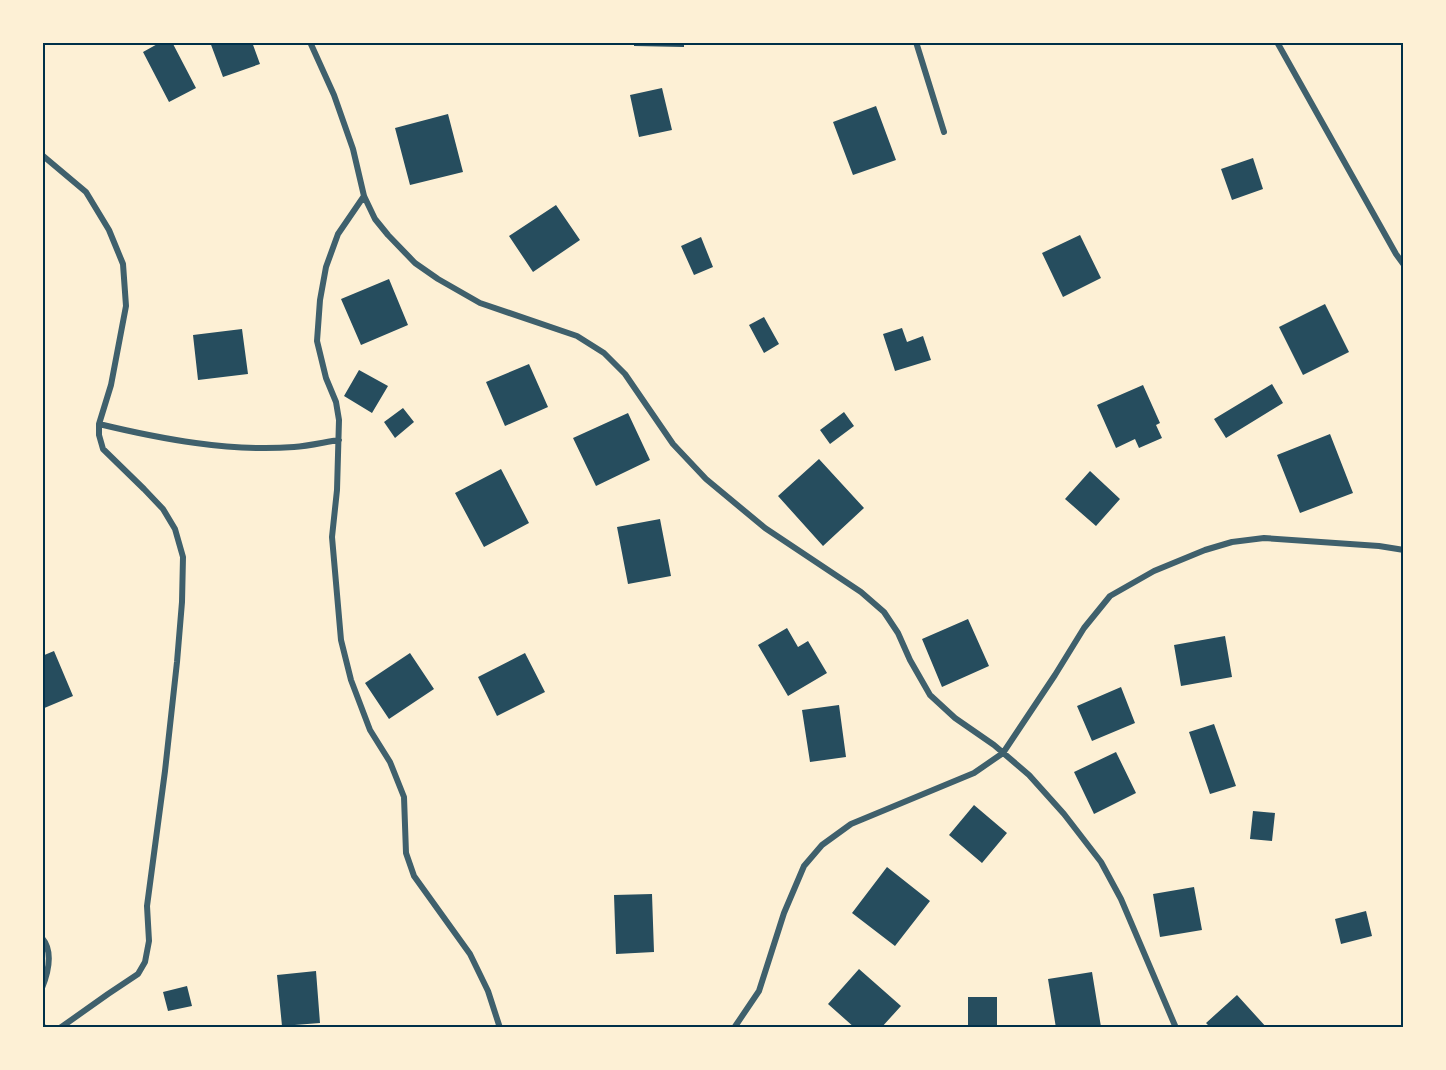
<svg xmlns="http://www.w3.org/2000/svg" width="1446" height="1070" viewBox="0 0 1446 1070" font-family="'Fira Sans Condensed',sans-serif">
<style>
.building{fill:#264d5e}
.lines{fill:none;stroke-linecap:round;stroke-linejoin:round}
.minor{stroke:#3f606c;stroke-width:6}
.neatline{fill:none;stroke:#003049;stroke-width:2}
</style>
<rect width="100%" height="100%" fill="#fdf0d5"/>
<path class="building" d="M161,42H172L196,88L169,102L143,52Z
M210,42H252L260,64L223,77Z
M634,42H684V47L634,46Z
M662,88L672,130L639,137L630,95Z
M876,106L896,160L853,175L833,122Z
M448,114L463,172L410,185L395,128Z
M1253,158L1263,189L1232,200L1221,169Z
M556,205L580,240L533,272L509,236Z
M1080,235L1101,278L1063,297L1042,253Z
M701,237L713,267L694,275L681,246Z
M389,279L408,325L361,345L341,299Z
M1325,304L1349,352L1303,375L1279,327Z
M764,317L779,344L764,353L749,325Z
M902,328L907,342L923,336L931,360L895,371L883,334Z
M242,329L248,374L198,380L193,335Z
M529,364L548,407L505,426L486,382Z
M359,370L388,386L372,413L344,396Z
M1272,384L1283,403L1226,438L1214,419Z
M1143,385L1160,423L1156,425L1162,438L1139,448L1135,439L1116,448L1097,405Z
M403,408L414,422L395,438L384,422Z
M844,412L854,426L830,444L820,430Z
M628,413L650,460L596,486L573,438Z
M1330,434L1353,493L1300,513L1277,455Z
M819,459L864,508L823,546L778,496Z
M501,469L529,523L484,547L455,493Z
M1090,471L1120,499L1096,526L1065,499Z
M660,519L671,576L628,584L617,527Z
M968,619L989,666L942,687L922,639Z
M787,628L798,647L808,641L827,673L788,696L758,645Z
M1225,636L1232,677L1181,686L1174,645Z
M54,651L73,696L42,709V656Z
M410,653L434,689L389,719L365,683Z
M525,653L545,692L497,716L478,677Z
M1121,687L1135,723L1092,741L1077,706Z
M839,705L846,757L810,762L802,710Z
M1214,724L1236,786L1210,794L1189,732Z
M1116,752L1136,793L1094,814L1074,772Z
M974,805L1007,833L982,863L949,835Z
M1253,811L1275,813L1272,841L1250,839Z
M887,867L930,901L895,946L852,913Z
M1194,887L1202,930L1160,937L1153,894Z
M652,894L654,952L616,954L614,895Z
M1366,911L1372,936L1341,944L1335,919Z
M859,969L901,1006L881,1028H855L828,1004Z
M316,971L320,1023L282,1026L277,975Z
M1092,972L1101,1027L1056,1028L1048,979Z
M187,986L192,1006L168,1011L163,992Z
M1237,995L1267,1028H1211L1206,1023Z
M968,997H997V1028H968Z"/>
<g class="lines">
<path class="minor" d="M310,42L334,95L353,149L364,196L375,219L388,235L415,263L438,279L480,303L577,336L604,353L625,374L673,444L706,479L765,528L861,592L884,612L898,633L910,660L930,695L955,718L994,745L1029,775L1064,814L1101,862L1121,899L1176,1028
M916,42L944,132
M1277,42L1396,254L1404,265
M42,155L86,192L109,230L123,264L126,306L111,385L99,424V435L103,449L144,489L163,509L175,529L183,557L182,602L177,662L165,771L147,906L149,941L145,962L138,974L108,994L60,1028
M364,196L338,234L326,267L320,300L317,341L326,378L336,402L339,420L337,490L332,537L341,640L351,680L370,730L390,762L404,797L406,853L414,876L470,954L488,991L500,1028
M99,424C161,439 230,452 294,447C309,446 325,442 339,440
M42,938C54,952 48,973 42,988
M42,1026L45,1028
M734,1028L759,991L784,913L804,866L822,845L851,824L974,773L1003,753L1055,675L1084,628L1110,596L1154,571L1205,550L1232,542L1264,538L1379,546L1404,550"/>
</g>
<rect width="1446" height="1070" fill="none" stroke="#fdf0d5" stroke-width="87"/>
<rect x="44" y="44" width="1358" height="982" class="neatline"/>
</svg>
